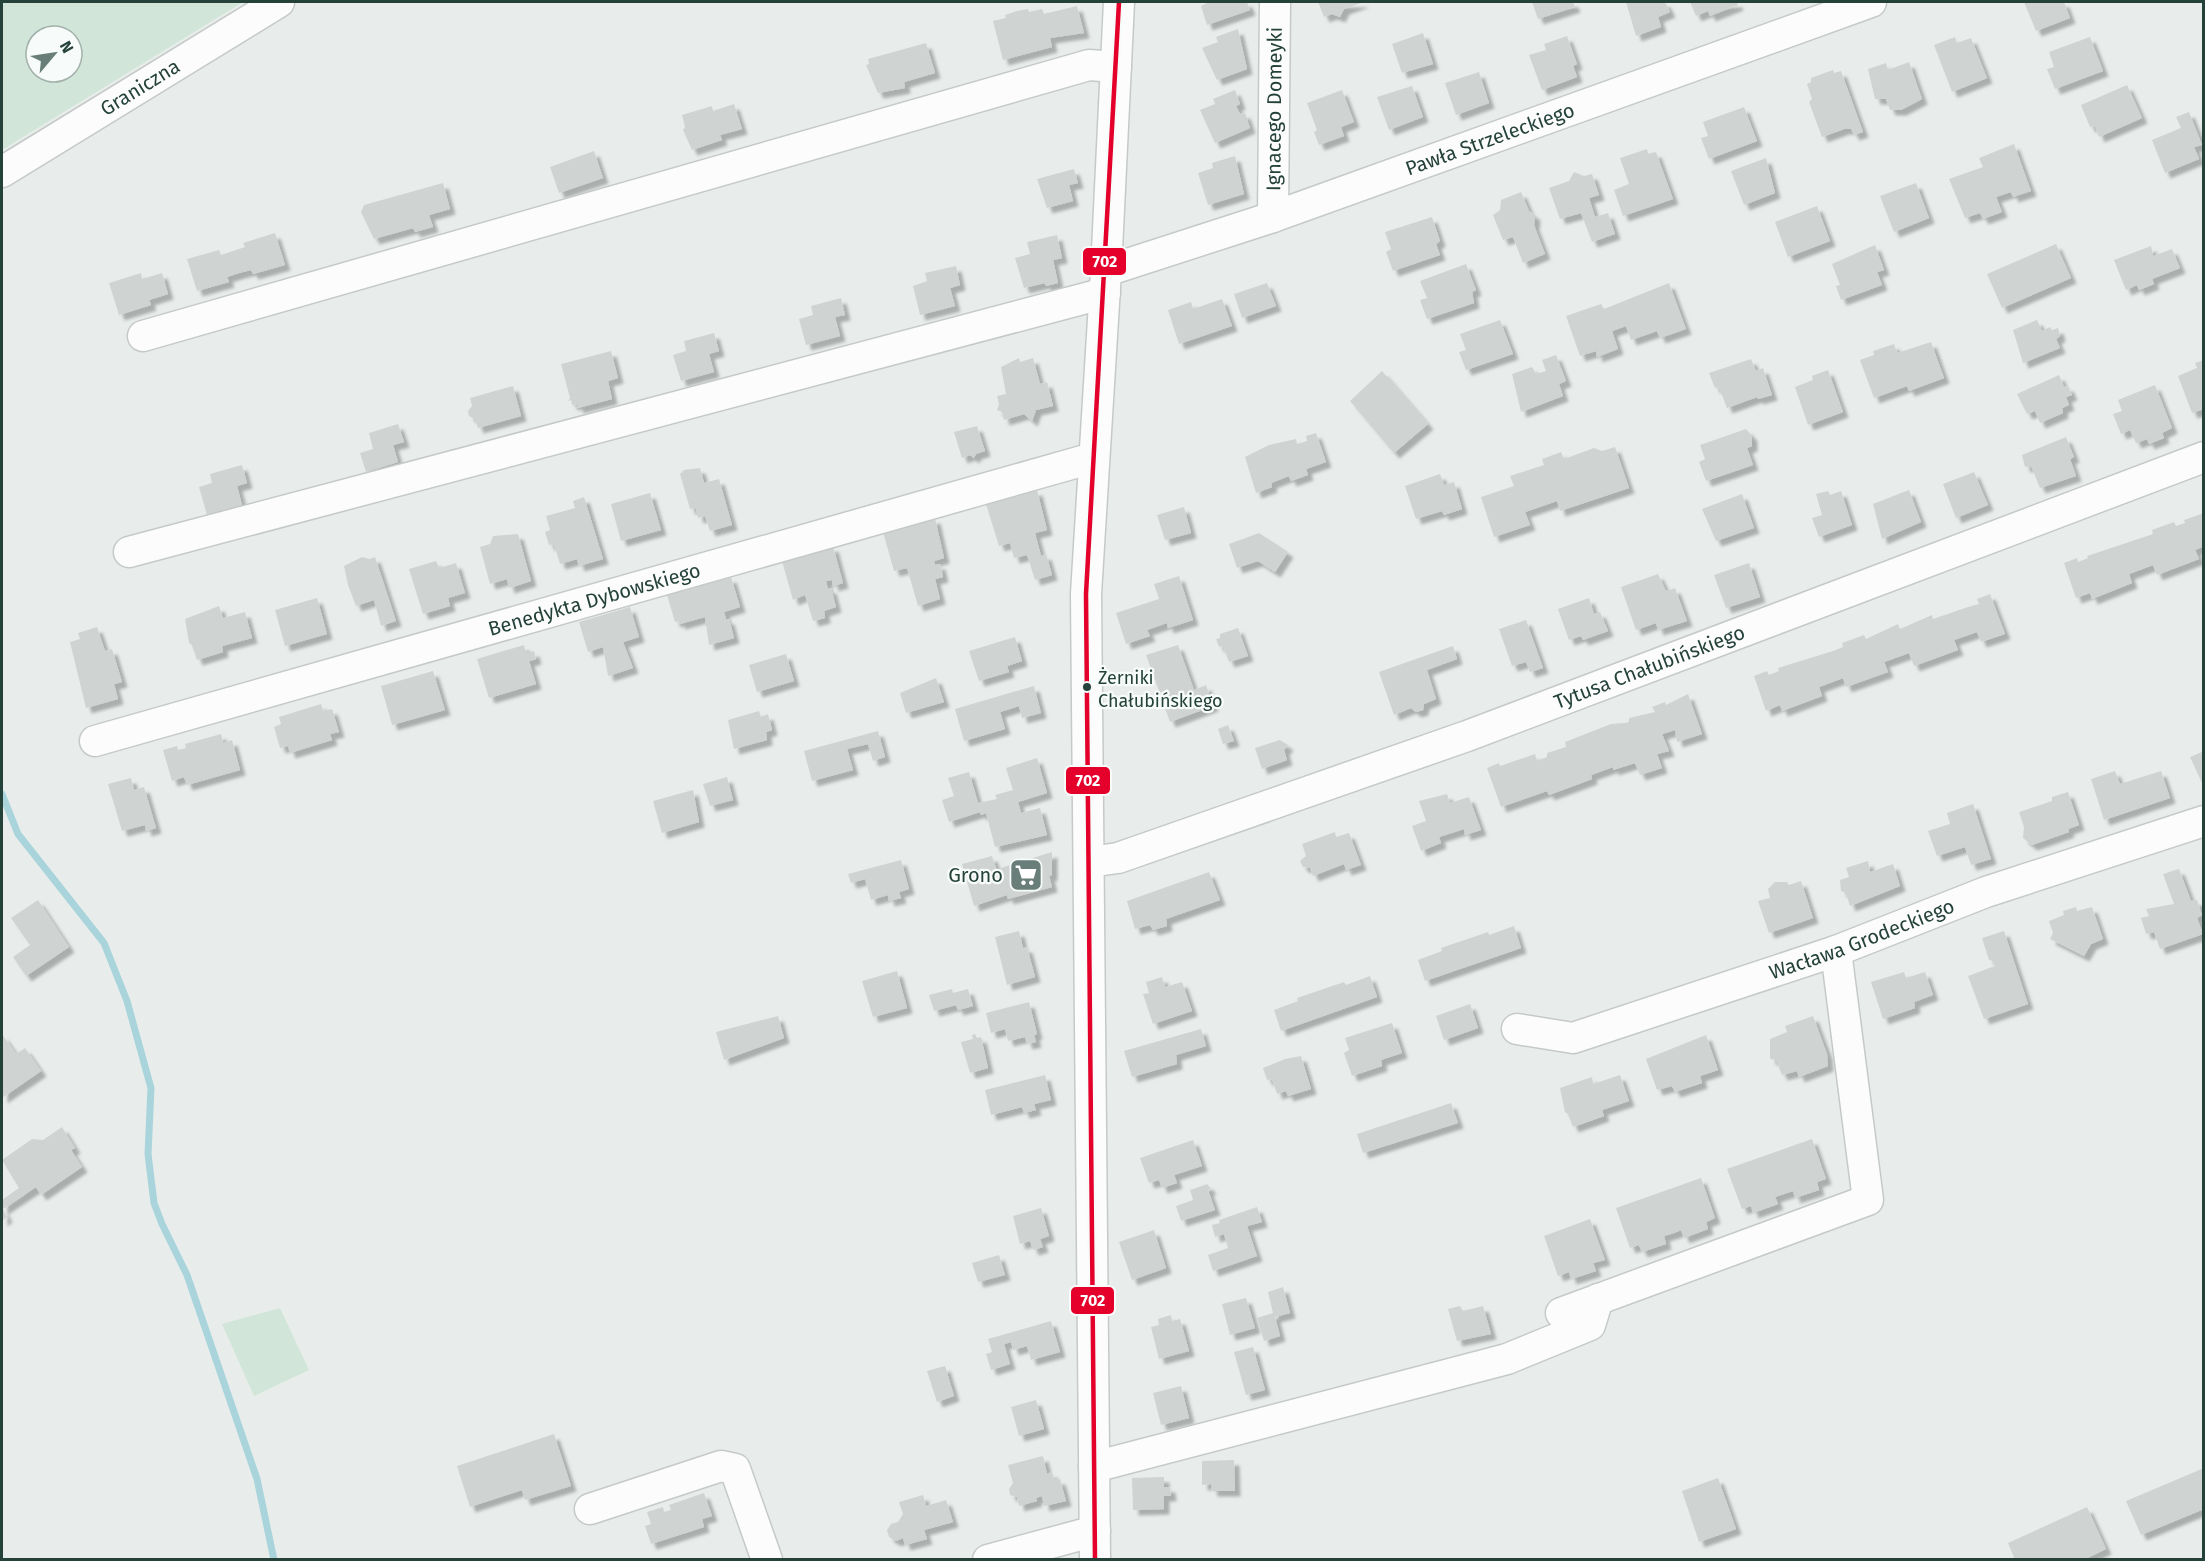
<svg xmlns="http://www.w3.org/2000/svg" width="2205" height="1561" viewBox="0 0 2205 1561" font-family="'Fira Sans',sans-serif">
<style>
.green{fill:#d1e6d8;fill-rule:evenodd}
.lines{fill:none;stroke-linecap:round;stroke-linejoin:round}
.stream{stroke:#a9d4db;stroke-width:7}
.building{fill:#cfd4d2;filter:url(#shadow)}
.minor-casing{stroke:#c5cac8;stroke-width:33}
.minor{stroke:#fcfcfc;stroke-width:30}
.bus-1-casing{stroke:#f7fbf9;stroke-width:9}
.bus-1{stroke:#e4002b;stroke-width:4.5}
.bus-dot{fill:#24423a;stroke:#f7fbf9;stroke-width:2}
.labels{text-anchor:middle;stroke-width:4.5;stroke-linejoin:round;paint-order:stroke}
.bus-label{font-size:18px;fill:#24423a;stroke:#f7fbf9;text-anchor:start}
.street-label{font-size:20px;fill:#24423a;stroke:#f7fbf9}
.poi-label{font-size:20px;fill:#24423a;stroke:#f7fbf9;text-anchor:end}
.line-badge{stroke:#f7fbf9;stroke-width:2}
.badge-label{font-size:16px;text-anchor:middle;font-weight:bold;fill:#fff}
</style>
<defs>
<filter id="shadow"><feDropShadow dx="5.5" dy="5.5" stdDeviation="1.5" flood-color="#0004"/></filter>
</defs>
<rect width="100%" height="100%" fill="#e8edeb"/>
<path class="green" d="M2,2H243L2,150ZM36,36H72V72H36Z
M280,1308L309,1370L254,1396L222,1324Z"/>
<g class="lines">
<path class="stream" d="M2,794L18,834L104,943L127,1001L151,1088L148,1154L154,1203L162,1224L187,1275L257,1479L274,1560"/>
</g>
<path class="building" d="M1209,2H1247L1250,10L1207,25L1201,6Z
M1318,2H1364L1344,9L1340,17L1332,14L1324,17Z
M1532,2H1573L1575,7L1538,19Z
M1626,2H1665L1670,12L1658,17L1661,27L1636,36Z
M1690,2H1737L1738,5L1710,16L1708,11L1696,16Z
M2024,2H2064L2070,18L2036,31Z
M1077,6L1084,33L1050,38L1052,47L1003,60L993,21L1006,18L1005,15L1017,11L1028,9L1029,12L1042,9L1044,14Z
M1238,29L1247,69L1217,80L1202,48L1218,42L1216,37Z
M1423,33L1433,64L1402,73L1392,44Z
M1567,36L1577,64L1573,66L1577,77L1542,90L1529,55L1546,50L1544,44Z
M1955,37L1957,43L1971,38L1987,78L1952,92L1934,45Z
M2090,37L2103,71L2055,89L2047,69L2054,67L2049,52Z
M926,43L935,73L904,82L905,88L878,93L866,65L869,64L868,59Z
M1909,62L1922,99L1901,110H1890L1886,99H1875L1868,69L1886,63L1888,70Z
M1833,70L1834,73L1841,71L1863,132L1854,135L1851,129H1844L1822,137L1809,102L1812,99L1807,84L1811,82V78Z
M1479,72L1489,103L1456,115L1445,83Z
M2127,85L2142,118L2099,137L2095,126L2090,127L2081,105Z
M1412,86L1423,117L1389,130L1377,97Z
M1235,90L1240,104L1236,106L1240,114L1245,113L1250,128L1215,143L1200,110L1215,104L1213,99Z
M1342,90L1354,122L1341,127L1344,136L1319,145L1314,132L1317,130L1307,103Z
M734,104L742,129L720,135L722,140L692,150L683,130L685,127L682,115L712,106L713,111Z
M1744,107L1757,141L1709,159L1701,138L1708,136L1703,122Z
M2189,112L2202,145L2194,147L2199,159L2165,173L2152,140L2181,128L2176,117Z
M2014,144L2031,191L2013,197L2011,192L1996,197L2002,212L1983,219L1980,213L1965,218L1949,179L1983,167L1979,158Z
M1647,149L1648,154L1656,152L1673,199L1623,216L1614,190L1629,184L1620,158Z
M594,151L603,178L559,193L550,167Z
M1235,156L1244,194L1208,205L1198,173L1213,168L1212,163Z
M1766,158L1775,193L1744,205L1731,171Z
M1074,169L1078,183L1069,185L1073,201L1047,208L1037,179Z
M1574,172L1584,176L1592,174L1599,195L1589,198L1595,217L1608,213L1615,234L1592,242L1581,213L1560,219L1549,188L1569,181Z
M443,183L450,209L429,215L433,227L415,232L413,228L374,239L361,212L364,205Z
M1916,183L1929,218L1894,232L1880,196Z
M1521,192L1529,211L1535,215L1534,225L1545,254L1523,263L1513,237L1503,240L1493,215L1500,210L1501,200Z
M1817,206L1830,241L1788,257L1775,222Z
M1432,217L1440,241L1436,244L1440,255L1393,271L1386,252L1391,249L1385,232Z
M275,233L285,265L253,274L251,270L239,273L227,277L229,282L197,291L187,259L219,250L221,255L245,247L243,243Z
M1057,235L1062,258L1053,260L1058,283L1046,286L1045,283L1024,288L1015,258L1030,254L1027,242Z
M2056,244L2071,278L2002,308L1987,274Z
M1875,245L1884,270L1877,272L1882,285L1841,300L1836,286L1840,285L1832,264Z
M2151,246L2153,256L2172,249L2180,268L2152,279L2154,284L2139,290L2137,285L2126,290L2114,260Z
M1466,264L1476,290L1472,292L1474,303L1427,319L1420,300L1427,298L1420,281Z
M956,266L960,285L950,288L955,306L920,315L913,286L927,281L925,273Z
M141,273L142,279L162,273L168,294L149,300L151,305L119,315L109,283Z
M1267,283L1276,306L1242,318L1234,294Z
M1669,283L1686,329L1660,338L1657,331L1631,340L1626,326L1612,331L1618,349L1597,357L1596,351L1580,356L1566,316L1601,304L1604,309Z
M841,298L845,315L835,317L840,336L806,345L799,319L813,315L811,306Z
M1222,299L1232,326L1179,344L1168,310L1191,302L1193,309Z
M1500,320L1513,354L1466,370L1459,352L1466,350L1460,334Z
M2037,320L2042,331L2050,327L2052,330L2058,328L2060,336L2056,339L2060,348L2023,363L2013,330Z
M714,333L719,351L709,354L714,372L681,381L673,355L686,351L684,341Z
M1931,342L1944,378L1909,391L1907,386L1874,398L1860,360L1874,355L1873,351L1894,344L1897,353Z
M611,351L618,378L608,381L612,399L578,408L577,404L572,405L571,400L568,401L570,398L561,364Z
M1556,355L1566,381L1559,384L1563,396L1521,412L1512,374L1532,367L1536,374L1546,371L1542,360Z
M1019,358L1020,362L1033,358L1040,384L1047,382L1053,406L1036,410L1032,421L1024,414L1004,420L1002,412L997,410L999,404L997,396L1006,394L1001,367Z
M1751,359L1756,371L1763,368L1772,395L1758,399L1757,397L1727,408L1719,387L1715,388L1709,373Z
M2204,360V409L2192,413L2178,376L2197,368L2195,363Z
M1828,370L1843,412L1808,425L1795,387L1813,380L1812,376Z
M1382,371L1428,424L1394,453L1350,401Z
M2059,375L2064,387L2068,386L2072,395L2066,397L2069,405L2062,408L2063,413L2040,423L2035,411L2027,414L2017,394Z
M2155,385L2172,428L2162,433L2164,438L2149,444L2147,439L2136,443L2130,430L2121,434L2113,414L2122,411L2118,400Z
M513,386L521,416L478,428L475,419L469,416L468,411L472,406L470,398Z
M398,424L404,442L393,445L398,462L366,472L360,453L373,449L369,433Z
M977,426L985,451L976,454L974,458L970,455L962,458L954,432Z
M1746,429L1752,436V446L1747,448L1753,465L1706,481L1699,462L1705,459L1700,445Z
M1316,433L1326,462L1306,469L1308,475L1291,481L1289,476L1271,483L1272,487L1256,493L1245,457L1269,445L1296,439L1297,444L1307,441L1306,436Z
M2066,437L2074,457L2070,459L2076,476L2040,488L2031,466L2025,467L2022,455Z
M1615,447L1629,488L1560,511L1557,501L1525,512L1530,525L1494,537L1481,497L1514,486L1510,476L1544,465L1542,459L1561,452L1564,459L1594,448L1602,451Z
M242,465L247,483L237,486L242,505L207,515L199,487L212,483L210,474Z
M700,468L704,483L719,479L732,525L710,531L705,516L698,518L696,508L690,509L680,474L684,470Z
M1974,472L1988,505L1956,518L1943,484Z
M1440,474L1444,485L1454,482L1462,509L1444,515L1442,511L1416,519L1405,486Z
M1037,490L1047,530L1035,533L1041,556L1046,554L1052,575L1035,580L1027,555L1014,558L1010,543L999,546L986,504Z
M1909,490L1921,522L1882,539L1873,504Z
M1828,491L1830,495L1841,491L1852,525L1819,537L1812,518L1822,515L1816,494Z
M650,493L661,530L621,541L611,504Z
M1742,494L1754,528L1716,541L1702,509Z
M584,497L603,559L579,566L577,559L560,564L554,544L549,545L545,532L550,530L546,516L575,508L573,501Z
M1184,507L1191,533L1165,540L1157,515Z
M2204,513V546L2195,550L2199,559L2157,575L2153,565L2129,574L2132,583L2092,599L2090,593L2076,598L2064,563L2077,558L2078,562L2088,558L2087,556L2153,534L2152,530L2174,522L2176,526L2185,523L2184,520Z
M935,518L944,558L934,561L935,565L940,564L943,577L935,579L940,599L918,606L907,568L894,571L883,532Z
M1259,533L1288,552L1275,572L1258,561L1237,568L1229,544Z
M518,534L531,581L509,588L507,579L490,584L480,547L490,544L493,536Z
M833,546L843,583L833,586L832,580L826,581L828,589L831,588L836,607L824,611L825,618L813,621L805,595L793,600L782,561Z
M362,557L369,559L375,557L396,621L381,626L374,600L356,606L348,585L344,566Z
M436,561L439,568L456,563L465,593L448,598L450,606L423,614L409,569Z
M1749,563L1760,597L1726,608L1714,575Z
M1658,574L1666,591L1675,588L1687,621L1658,630L1656,623L1636,630L1621,587Z
M1179,576L1193,620L1168,628L1167,623L1147,630L1150,636L1126,644L1116,613L1159,599L1154,584Z
M731,577L740,607L724,612L726,619H729L734,638L709,645L705,617L680,624L679,621L675,622L667,595Z
M1990,594L2005,634L1981,642L1977,632L1954,640L1958,650L1914,666L1909,653L1884,662L1888,672L1846,687L1843,678L1819,687L1822,696L1782,711L1780,705L1766,711L1754,676L1767,671L1769,675L1779,671L1778,668L1833,651L1843,647L1842,643L1864,635L1866,639L1898,624L1900,629L1932,615L1933,619L1968,607L1979,604L1977,599Z
M317,598L327,634L285,646L275,610Z
M1589,598L1594,614L1600,612L1608,631L1583,640L1581,636L1569,640L1558,609Z
M219,606L223,618L245,612L252,638L222,646L223,652L197,660L192,645L189,643L185,619Z
M630,607L639,637L623,642L633,668L608,676L603,647L588,652L579,622Z
M1526,620L1543,668L1530,672L1526,662L1512,666L1499,629Z
M97,627L105,651L112,649L122,682L114,684L118,699L86,708L70,642L80,639L78,633Z
M1238,628L1248,656L1229,662L1223,646L1219,647L1216,639L1220,638V634Z
M1015,637L1022,661L1007,666L1009,672L979,681L969,651Z
M524,645L526,653L534,651L536,659L529,661L536,684L489,698L477,659Z
M1178,645L1194,690L1206,685L1213,706L1170,722L1146,655Z
M1453,646L1457,659L1427,670L1436,699L1424,704L1423,710L1416,712L1411,708L1394,715L1379,672Z
M786,654L794,681L757,692L749,665Z
M433,671L445,710L392,725L381,686Z
M936,678L944,702L906,713L900,693Z
M1034,686L1041,713L1022,718L1019,706L1000,712L1005,729L964,741L955,709Z
M1688,694L1702,734L1677,742L1675,730L1662,734L1669,751L1657,754L1662,768L1640,775L1635,763L1613,770V767L1591,775L1592,779L1549,795L1547,791L1501,807L1487,768L1499,763L1500,766L1535,754L1537,761L1547,757V753L1566,747L1565,742L1611,724L1625,723L1629,722V718L1655,712L1652,707L1665,702L1666,705Z
M321,704L323,711L332,709L339,732L330,734L332,740L290,753L288,746L280,748L274,727L281,724L279,717Z
M759,711L761,717L768,714L772,730L766,732L767,740L734,749L728,720Z
M1228,725L1234,741L1223,744L1218,729Z
M878,731L885,757L873,761L868,744L847,749L853,770L812,781L804,751Z
M221,734L223,743L232,740L240,770L187,785L184,777L172,781L163,750L177,746L178,750L186,748L185,744Z
M1280,740L1288,745L1284,750L1287,760L1262,769L1255,748Z
M2204,751V787L2190,757Z
M1037,758L1047,793L1018,802L1021,813L1040,808L1047,835L995,847L986,813L981,815L980,812L949,822L942,800L954,796L948,778L969,772L978,803L997,799L995,795L1013,790L1006,768Z
M2115,771L2120,784L2161,771L2170,798L2104,820L2091,779Z
M727,777L733,800L710,806L703,784Z
M131,778L134,790L144,787L156,828L146,831L145,825L122,831L108,784Z
M693,790L699,822L662,833L653,801Z
M2068,792L2079,825L2068,829L2069,832L2032,845L2023,838L2024,827L2019,812L2052,801V797Z
M1447,794L1450,803L1469,797L1481,830L1465,835L1464,829L1439,837L1441,843L1421,851L1412,826L1426,821L1419,801Z
M1973,804L1991,859L1971,865L1965,847L1937,856L1928,831L1950,824L1947,813Z
M1335,832L1336,837L1349,833L1361,865L1346,870L1344,864L1313,876L1310,868L1303,867L1300,861L1306,856L1302,844Z
M1052,852V876L1049,875L1052,887L1008,899L1007,895L974,906L962,864L992,856L998,874H1003L1001,868Z
M901,860L909,889L899,892L901,898L889,901L888,895L871,900L865,879L851,883L848,874Z
M1868,861L1870,872L1893,864L1900,886L1850,906L1846,893L1841,891L1840,880L1849,877L1846,868Z
M2179,869L2191,901L2197,900L2202,915L2197,918L2203,934L2160,949L2154,932L2146,934L2141,918L2149,916L2146,909L2174,904L2163,874Z
M1209,872L1220,900L1166,919L1167,926L1153,930L1150,925L1135,929L1127,901Z
M1801,881L1813,918L1769,933L1758,901L1770,898L1768,889L1775,882H1787L1789,885Z
M38,900L69,947L26,976L13,957L30,945L11,918Z
M2076,907L2077,911L2092,907L2103,939L2091,944L2084,956L2050,939L2053,933L2049,921L2064,915L2063,911Z
M1514,926L1521,948L1425,981L1418,960L1442,951L1441,948L1488,932L1489,935Z
M1019,931L1023,948L1027,947L1035,977L1007,985L995,937Z
M2004,931L2028,1004L1984,1019L1968,976L1995,966L1993,960H1989L1982,938Z
M897,971L907,1008L873,1017L862,981Z
M1904,972L1906,978L1925,972L1933,995L1914,1002L1915,1008L1883,1019L1871,982Z
M1370,976L1377,997L1281,1031L1274,1010L1298,1001L1297,998L1344,982L1346,985Z
M1162,977L1165,987L1182,982L1192,1011L1153,1024L1143,994L1149,993L1146,982Z
M952,989L953,993L968,989L973,1006L958,1010L956,1005L934,1011L929,995Z
M1029,1002L1037,1034L1034,1035L1036,1042L1027,1044L1025,1037L1008,1041L1005,1029L991,1033L986,1013Z
M1470,1004L1478,1028L1444,1040L1436,1016Z
M778,1016L784,1038L724,1060L716,1032Z
M1813,1016L1827,1054L1828,1066L1799,1077L1797,1071L1782,1075L1776,1060L1770,1059V1039L1787,1032L1785,1026Z
M1392,1023L1402,1053L1381,1060L1382,1066L1352,1076L1344,1053L1349,1050L1345,1038Z
M1201,1029L1206,1046L1176,1055L1177,1064L1132,1077L1124,1051Z
M2,1034L16,1054L25,1048L41,1071L2,1098Z
M975,1034L977,1038L981,1037L988,1068L970,1073L961,1042L973,1039L972,1035Z
M1706,1035L1718,1070L1700,1076L1702,1083L1675,1092L1672,1086L1657,1090L1646,1059Z
M1301,1056L1311,1089L1288,1096L1286,1091L1277,1094L1272,1079L1267,1080L1263,1068L1285,1059Z
M1045,1075L1051,1100L1034,1104L1036,1110L1024,1113L1022,1107L991,1115L985,1090Z
M1620,1075L1629,1101L1602,1110L1604,1116L1573,1127L1568,1114L1565,1112L1560,1088L1592,1077L1593,1084Z
M1451,1103L1458,1123L1363,1153L1357,1134Z
M62,1127L75,1148L71,1150L82,1167L41,1195L36,1187L3,1209L7,1217L2,1221V1200L19,1188L2,1160L32,1139L43,1140Z
M1812,1139L1826,1179L1817,1182L1819,1190L1795,1198L1793,1191L1775,1197L1778,1204L1753,1213L1751,1206L1742,1209L1727,1169Z
M1193,1140L1202,1166L1174,1175L1177,1183L1162,1188L1159,1180L1149,1183L1140,1158Z
M1701,1178L1715,1218L1706,1222L1708,1229L1684,1238L1681,1230L1674,1233L1664,1236L1666,1244L1642,1252L1639,1245L1630,1248L1616,1208Z
M1207,1184L1211,1189L1208,1190L1215,1210L1181,1221L1176,1206L1193,1200L1190,1190Z
M1257,1207L1262,1222L1247,1226L1257,1256L1213,1271L1208,1255L1228,1248L1224,1234L1215,1237L1212,1225L1220,1223L1219,1220Z
M1041,1208L1049,1236L1040,1239L1043,1247L1033,1250L1030,1241L1020,1244L1013,1216Z
M1590,1219L1605,1260L1593,1263L1596,1271L1584,1275L1571,1279L1569,1272L1558,1276L1544,1236Z
M1154,1230L1166,1268L1132,1280L1119,1242Z
M999,1255L1005,1275L978,1282L972,1263Z
M1283,1287L1290,1313L1275,1317L1280,1336L1264,1341L1257,1318L1273,1313L1268,1292Z
M1246,1298L1255,1328L1230,1335L1222,1304Z
M1460,1306L1463,1311L1483,1306L1491,1334L1457,1341L1448,1309Z
M1171,1315L1172,1321L1180,1319L1189,1351L1159,1359L1151,1327L1159,1325L1158,1319Z
M1051,1321L1060,1352L1031,1360L1027,1346L1013,1350L1011,1342L1004,1344L1010,1364L991,1370L986,1354L992,1352L988,1339Z
M1253,1347L1265,1390L1246,1395L1234,1352Z
M945,1366L954,1396L937,1402L927,1371Z
M1181,1386L1189,1418L1161,1425L1153,1393Z
M1036,1400L1044,1429L1019,1436L1011,1407Z
M554,1434L571,1486L525,1500L522,1490L470,1507L457,1466Z
M1043,1456L1047,1474L1052,1472L1054,1480L1060,1479L1066,1501L1044,1506L1042,1496L1036,1498L1037,1501L1019,1506L1017,1497L1010,1495L1009,1489L1013,1483L1008,1465Z
M1234,1460L1235,1491H1212L1211,1484L1202,1485V1461Z
M2204,1468V1509L2141,1535L2126,1501Z
M1164,1477V1487H1170L1171,1496H1164V1509L1133,1510L1132,1478Z
M1718,1478L1736,1529L1699,1542L1682,1491Z
M704,1493L712,1516L702,1519L704,1527L651,1544L645,1526L651,1524L647,1512L663,1507L664,1512L671,1510L669,1505Z
M923,1495L926,1506L946,1500L953,1522L924,1530L927,1539L905,1545L903,1538L896,1541L889,1537L887,1530L891,1524L898,1522L903,1514L899,1502Z
M2087,1507L2106,1549L2083,1560H2015L2008,1543Z"/>
<g class="lines">
<defs>
<g id="minor">
<path id="s1" d="M2,172L279,2"/>
<path id="s2" d="M1273,217L1275,2"/>
<path id="s3" d="M1106,271L1273,217L1871,2"/>
<path d="M143,336L1089,65L1116,67"/>
<path d="M129,552L1105,293"/>
<path id="s4" d="M95,741L1082,461L1093,460"/>
<path id="s5" d="M1089,862L1118,858L1467,736L2204,457"/>
<path id="s6" d="M1517,1029L1573,1038L1836,951L1986,892L2204,821"/>
<path d="M1561,1313L1868,1200L1836,951"/>
<path d="M1094,1467L1507,1359L1590,1325L1598,1299"/>
<path d="M590,1509L721,1466L735,1469L767,1560"/>
<path d="M988,1560L1095,1531"/>
<path d="M1095,1560L1086,594L1106,271L1119,2"/>
</g>
</defs>
<use href="#minor" class="minor-casing"/>
<use href="#minor" class="minor"/>
<defs>
<path id="bus-1" d="M1095,1560L1086,594L1119,2"/>
</defs>
<use href="#bus-1" class="bus-1-casing"/>
<use href="#bus-1" class="bus-1"/>
</g>
<defs>
<symbol id="supermarket-square" viewBox="-11 -11 22 22"><rect x="-9" y="-9" width="18" height="18" rx="4" fill="#697e78" stroke="#f7fbf9"/><path d="M-6-5.5h2.5l.6 2H6L4.5 2H-2.5L-4.4-4H-6ZM-1.5 3.2a1.3 1.3 0 1 0 .1 0ZM3 3.2a1.3 1.3 0 1 0 .1 0Z" fill="#fff"/></symbol>
</defs>
<g fill-rule="evenodd">
<use href="#supermarket-square" x="1007" y="856" width="38" height="38"/>
</g>
<circle class="bus-dot" cx="1087" cy="687" r="5"/>
<g class="labels">
<g class="bus-label">
<text x="1098" y="684">Żerniki<tspan x="1098" dy="23">Chałubińskiego</tspan></text>
</g>
<g class="street-label">
<text dy="7" stroke="none"><textPath href="#s1" startOffset="162">Graniczna</textPath></text>
<text dy="7" stroke="none"><textPath href="#s2" startOffset="108">Ignacego Domeyki</textPath></text>
<text dy="7" stroke="none"><textPath href="#s3" startOffset="406">Pawła Strzeleckiego</textPath></text>
<text dy="7" stroke="none"><textPath href="#s4" startOffset="519">Benedykta Dybowskiego</textPath></text>
<text dy="7" stroke="none"><textPath href="#s5" startOffset="594">Tytusa Chałubińskiego</textPath></text>
<text dy="7" stroke="none"><textPath href="#s6" startOffset="362">Wacława Grodeckiego</textPath></text>
</g>
<g class="poi-label">
<text x="1003" y="882">Grono</text>
</g>
</g>
<g class="line-badge">
<rect x="1082" y="247" width="45" height="29" rx="6" fill="#e4002b"/>
<rect x="1065" y="766" width="46" height="29" rx="6" fill="#e4002b"/>
<rect x="1070" y="1286" width="45" height="29" rx="6" fill="#e4002b"/>
</g>
<g class="badge-label">
<text x="1105" y="267">702</text>
<text x="1088" y="786">702</text>
<text x="1093" y="1306">702</text>
</g>
<rect width="2205" height="1561" fill="none" stroke="#24423a" stroke-width="6"/>
<g transform="translate(54 54) rotate(61)"><circle r="28" fill="#f7fbf9" stroke="#a3b1ad" stroke-width="1.5"/>
<path d="M0-4.5L10 22L0 15L-10 22Z" fill="#697e78"/>
<text y="-9" font-size="16" font-weight="bold" text-anchor="middle" fill="#24423a">N</text>
</g>
</svg>
